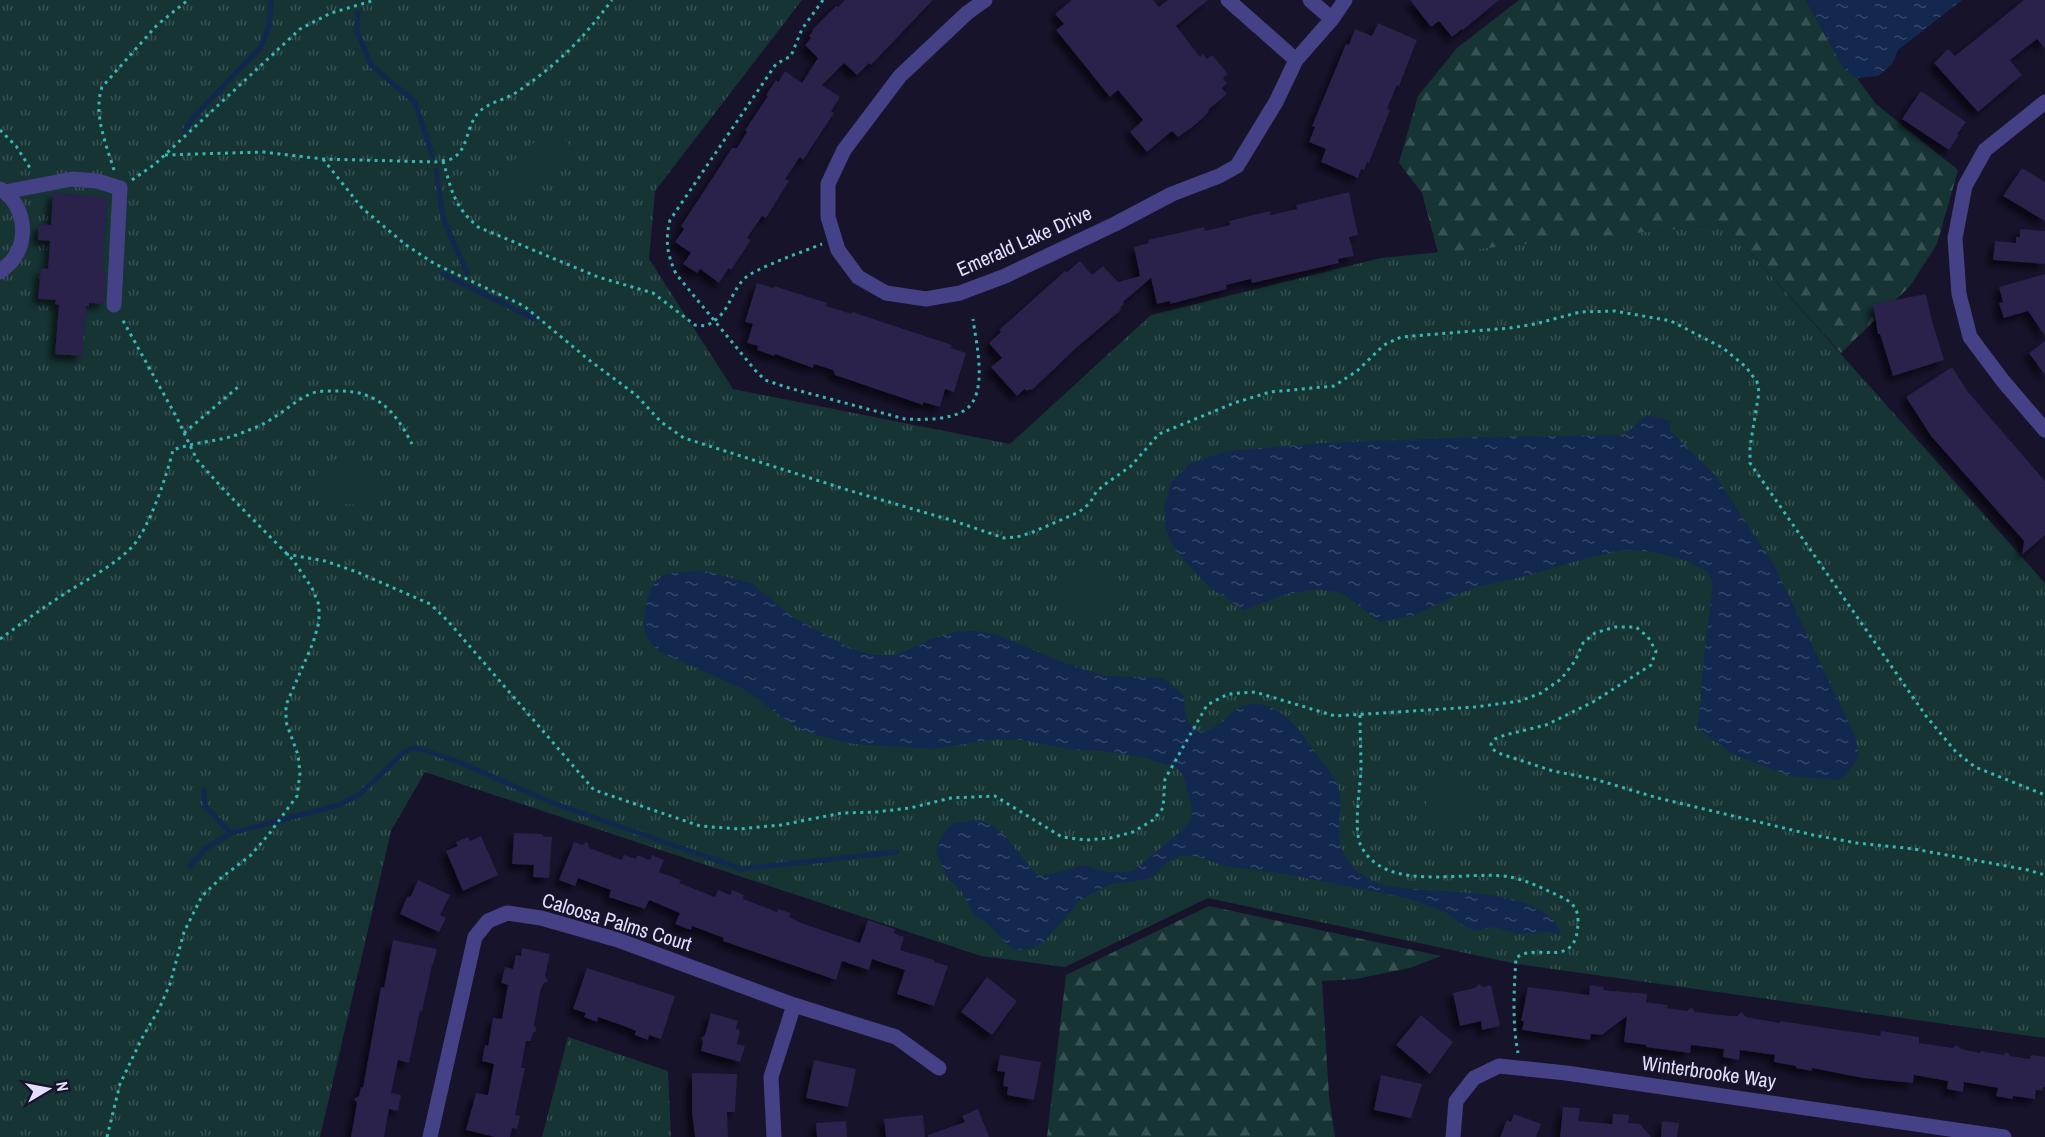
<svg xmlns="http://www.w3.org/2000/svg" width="2045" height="1137" viewBox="0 0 2045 1137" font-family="'Archivo Narrow',sans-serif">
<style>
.grass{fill:url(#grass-tufts)}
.forest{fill:url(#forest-firs)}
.pitch{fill:#163434}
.water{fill:url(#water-ripples)}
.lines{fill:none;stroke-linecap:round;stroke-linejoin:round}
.stream{stroke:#12284f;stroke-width:5}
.building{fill:#29204b;filter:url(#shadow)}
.path{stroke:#38b8b3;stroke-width:3;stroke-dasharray:3 4.5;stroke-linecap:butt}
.minor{stroke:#454187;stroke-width:15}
.labels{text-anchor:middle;stroke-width:5;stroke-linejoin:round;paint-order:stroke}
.street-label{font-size:20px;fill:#e3defd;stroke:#17132b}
</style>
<defs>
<pattern id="grass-tufts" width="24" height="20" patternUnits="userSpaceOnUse" patternTransform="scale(1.5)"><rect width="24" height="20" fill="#163434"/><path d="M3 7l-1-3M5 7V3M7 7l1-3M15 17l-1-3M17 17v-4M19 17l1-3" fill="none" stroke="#385152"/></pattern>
<pattern id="forest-firs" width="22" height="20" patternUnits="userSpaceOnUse" patternTransform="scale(1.5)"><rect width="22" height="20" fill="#163434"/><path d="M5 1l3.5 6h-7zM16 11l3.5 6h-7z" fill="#385152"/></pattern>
<pattern id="water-ripples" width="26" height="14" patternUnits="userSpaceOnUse" patternTransform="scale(1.5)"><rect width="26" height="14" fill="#12284f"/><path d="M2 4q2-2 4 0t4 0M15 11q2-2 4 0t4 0" fill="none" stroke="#344769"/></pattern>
<filter id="shadow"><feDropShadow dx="-5.5" dy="5.5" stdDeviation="3" flood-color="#0009"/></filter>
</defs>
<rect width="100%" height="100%" fill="#17132b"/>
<path class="grass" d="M0,0H802L655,191L649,259L733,389L1010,444L1151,315L1381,258L1725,224L2045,583V1038L1517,964L1208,898L1065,967L981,956L425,772L391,831L320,1137H0Z
M568,1037L668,1071L671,1137H542Z"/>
<path class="forest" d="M1519,0H1806L1844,69L1857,78L1876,104L1958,170L1937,244L1910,286L1841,353L1725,224L1438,253L1422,193L1399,163L1418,96L1457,48Z
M1209,906L1441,956L1410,968L1356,979L1322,981L1329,1096L1335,1137H1047L1066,975Z"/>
<path class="pitch" d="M553,135H561C570,145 574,150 575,162L530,191L520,194L508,193C497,166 530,140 553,135Z
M337,459C347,460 360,461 370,464C375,467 380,472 381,478C389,514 332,507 315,494C312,476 319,464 337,459Z
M1095,568C1123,583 1142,609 1097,616C1090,617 1081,620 1074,619C1057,617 1054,581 1068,572C1075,567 1087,569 1095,568Z
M1442,784L1476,787L1482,791L1485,802L1478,812L1456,817L1438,829L1432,828L1427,824C1425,808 1424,789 1442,784Z"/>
<path class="water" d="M1806,0H1962L1898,50L1892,64L1878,76L1857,78L1844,69Z
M1647,415L1671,421L1670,431L1715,475L1775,567L1855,736L1859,756L1846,775L1837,780L1789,776L1735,755L1705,734L1697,726L1700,708L1703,666L1713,583L1707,571L1685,560L1653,552L1625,550L1583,559L1530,575L1472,588L1415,615L1380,622L1342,593L1317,589L1287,594L1244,610L1210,588L1175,550L1166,530L1164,507L1172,481L1191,463L1228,451L1321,443L1479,437L1624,435Z
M705,571L753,584L791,616L850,648L873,655H896L931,639L959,631H977L995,634L1065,663L1106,676L1163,678L1184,696C1184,713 1185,724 1201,732C1205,731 1210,730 1214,727C1226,720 1236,705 1252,704C1284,702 1304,737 1320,759C1325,766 1332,773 1336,781C1348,807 1329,837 1348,860C1351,865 1354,870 1360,873C1366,877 1373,882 1380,884C1424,897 1544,881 1561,934L1547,932L1519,934L1494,927L1475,931L1464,926L1445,912L1407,898L1285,874L1224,866L1197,856H1179L1168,861L1153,877L1137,881L1110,884L1080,900L1045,941L1033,948L1017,950L1010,947L987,923L977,918L972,912L963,893L948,878L936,852L939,840L948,828L955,823L980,820L995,827L1005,836L1036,874L1042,876L1084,865L1110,873L1133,871L1180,832L1190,821L1192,809L1183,775L1177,768L1142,757L1104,751L1074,750L1021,740L997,739L934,749L853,744L817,735L793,725L743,689L658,651C652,644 645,636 644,626C643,612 649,582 663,576C676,570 691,572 705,571Z"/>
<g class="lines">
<path class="stream" d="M358,13L357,31L371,65L415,102L433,157
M185,130L192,119L261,47L269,26L271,0
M436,170L443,218L467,273
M443,274L535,319
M204,790L205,806L231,833
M190,866L205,849L231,833L339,805L360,794L404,752L413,748L421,749L459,762L553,803L741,869L896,852"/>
</g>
<path class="building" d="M845,0H933L871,65L869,63L857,75L844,63L822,85L840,97L831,112L834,113L803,160L800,157L785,179L789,181L766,218L762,216L747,238L751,240L731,270L729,268L719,283L700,269L697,273L683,264L691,253L675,242L684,229L681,226L732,148H737L747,132L745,130L768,96L766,95L776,80L778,82L785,71L802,83L818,58L805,45L811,38L809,36L813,31L812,30L836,6L838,7Z
M1072,0H1153L1159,7L1168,0H1208L1176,26L1200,57L1203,54L1207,59L1212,55L1228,74L1223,78L1227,83L1222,88L1227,94L1208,110L1209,111L1204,117L1191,128L1178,137L1172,131L1147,152L1130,132L1143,120L1118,90L1110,97L1056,30L1064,24L1055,14Z
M1410,0H1499L1463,30L1462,29L1452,37L1439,21L1431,27Z
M2024,0H2045V49L2037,39L2010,60L2022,75L1978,112L1934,63L1948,49L1955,56Z
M1378,23L1417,40L1399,86L1397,85L1387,109L1390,110L1369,163L1367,162L1364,170L1361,169L1358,178L1321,162L1326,149L1309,142L1315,127L1312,126L1346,44L1349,45L1355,29L1372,36Z
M1921,91L1966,122L1957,134L1959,135L1949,150L1902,119Z
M2022,168L2045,182V221L2003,196Z
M1349,192L1358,235L1349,237L1354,256L1338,259L1339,263L1252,283L1251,279L1226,285L1227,289L1170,304V301L1157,304L1151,278L1123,302L1124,304L1120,308L1121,310L1075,349L1032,390L1030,389L1027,391L1025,389L1017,396L991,367L1002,358L989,343L1001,332L999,330L1065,271L1067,272L1080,261L1092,275L1103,266L1118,282L1140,276L1134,247L1149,243L1148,240L1204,227L1205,231L1230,225L1229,221L1270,211L1271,215L1297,209L1296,205Z
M53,193L107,197L102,270L106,275L104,302L102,304L89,303V306H86L82,356L55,354L59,305L55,304L56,300L38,299L41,268L48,269L50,241L38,240L39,224L51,225Z
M2020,229L2045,231V264L1993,260L1995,241L2016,243V237H2020Z
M2045,274V336L2028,311L2004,318L1999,303L2003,302L1999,287Z
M757,283L773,288L774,286L827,303L826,306L852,314V312L952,345L951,348L966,353L954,392L945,389L940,407L923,402V405L835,375L833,370L814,364L813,368L775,354L774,356L757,350L758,346L747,343L753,324L745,322Z
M1926,294L1932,321L1944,360L1893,376L1880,334H1878L1873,304Z
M2045,341V375L2029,353Z
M1952,367L1968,392L2045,481V535L2022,555L2024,541L1931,436L1906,397Z
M514,833L542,834L544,837H552L549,878L533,877L534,865L512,864Z
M481,836L498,875L463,891L446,851L458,846L456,842L468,837L470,841Z
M574,842L582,845L587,842L589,848L622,860L624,855L636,859L637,855L650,860L652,855L664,860L659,872L681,880L679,883L715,897L718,890L730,895L732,890L744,895L743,899L777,912L778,909L791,913L789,917L801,923L860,943L868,920L895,929L894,933L904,937L900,950L934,960L935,962L948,966L934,1006L897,994L905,970L872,959L869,970L842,961L836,980L723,941L724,938L692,926L691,930L675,924L680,913L649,900L645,909L609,897L611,890L578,878L575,886L559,880Z
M418,880L450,895L440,915L446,918L439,932L400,914L407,897L411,896Z
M393,940L437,949L433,965H432L422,1012L420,1011L409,1063L398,1060L391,1093L401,1095L398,1111L389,1109L384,1137H351L357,1103L354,1099L359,1096L361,1087L363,1088L381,987L384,988Z
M522,948L550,954L545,976L548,981L543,984L540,992L534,1025L537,1030L533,1033L531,1041H526L521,1068H525L515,1115L520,1116L517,1129L512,1128L510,1137H495L466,1130L476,1093L488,1095L494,1064L482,1061L485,1045L488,1046L493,1018L502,1019L508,985L501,983L505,967L513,969L516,955L521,956Z
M587,968L675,996L661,1039L649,1035L648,1040L635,1035L636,1031L624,1026L598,1017L597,1022L584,1017L586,1013L573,1009Z
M987,977L1017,1001L992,1035L961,1012Z
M1479,984L1483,987L1491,985L1500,1026L1482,1030L1481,1021L1460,1026L1453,993L1475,988Z
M1590,985L1604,987L1603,990L1647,994L1646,1002L1668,1005L1667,1008L1687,1011L1692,1007L1695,1012L1729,1016H1737L1742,1012L1746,1017L1780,1023V1021L1880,1036L1881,1031L1919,1037V1043L1952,1048L1957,1045L1961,1049L1980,1053L1981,1051L2003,1055L2007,1052L2010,1056L2030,1059L2031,1055L2045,1057V1087H2043L2042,1091L2036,1090L2035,1099L2013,1096L2012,1099L1996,1096L1998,1088L1964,1082L1963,1092L1947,1089L1948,1081L1914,1075L1913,1083L1863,1078L1812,1068V1071L1796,1068V1066L1774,1062L1775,1055L1740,1050L1739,1060L1723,1057L1724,1049L1691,1045L1690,1053L1646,1047V1045L1624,1042L1627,1016L1602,1035L1591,1034L1590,1040L1522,1030L1524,1021H1521L1528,987L1589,995Z
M711,1013L738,1021L736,1029L740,1030L737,1044L745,1046L740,1062L701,1051L703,1042L701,1038L705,1035Z
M1421,1015L1453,1042L1430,1074L1396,1045Z
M1000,1055L1041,1062L1034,1100L1007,1095L1008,1087L1003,1086L1005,1072L997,1071Z
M814,1060L856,1069L848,1107L806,1098Z
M692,1073L737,1074L735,1112H727L728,1137H695L692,1112Z
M1381,1075L1422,1084L1411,1118L1374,1110Z
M1563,1107L1580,1108L1578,1121L1612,1124L1613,1114L1629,1115L1628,1123L1640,1124L1651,1137H1560Z
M978,1109L989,1137H928V1135L965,1122L962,1116Z
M1514,1114L1541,1124L1536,1137H1500L1507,1120L1511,1122Z
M923,1115L925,1137H886L884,1119Z
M846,1121L847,1137H817L816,1123Z
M1662,1121L1679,1123L1677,1137H1661Z"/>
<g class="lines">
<path class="path" d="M823,0L802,29L791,56L776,64L670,220C665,241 667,254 676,274L755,370L765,380L789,388L905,419C921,420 951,420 965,410C989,394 976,343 973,319
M0,130L16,146L32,171
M165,155L263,152L323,159L435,162C440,161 448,161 453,158C469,149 466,124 480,111C490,102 505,100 517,92C558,64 582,40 612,0
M323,159L362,208L406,245L435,264L524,306L589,360L636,395L661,422L684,438L851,491L954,521L1004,538L1017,537L1033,532L1079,512L1090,503L1096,492L1104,485L1131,466L1159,434L1234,403L1270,392L1334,386L1357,371L1384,345L1401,337L1510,328L1535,324L1580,312L1615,311L1671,321L1723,348L1746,367L1757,382L1759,392L1750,447V463L1926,716L1956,752L1975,767L2045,795
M443,161C452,191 453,205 478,227L598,277L653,293L695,325L706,326C731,313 728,296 744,279C755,268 805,251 822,244
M114,170C106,144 93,114 102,87L157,25L188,0
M132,180L155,164L300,29L331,13L375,0
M184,433L238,387
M286,554L325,561L357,572L430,604L447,620L594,790L700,826L739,829L781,825L842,813L876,812L910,808L951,798L995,796L1062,837L1086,840L1110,838L1133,832L1153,820L1163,808L1165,779L1207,705L1228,694L1255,692L1335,716L1475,707L1520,701L1541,693L1561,679L1575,661L1583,643L1595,633L1615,627H1636L1648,637L1656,651L1651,665L1593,702L1546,725L1505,735L1495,739L1491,744L1492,749L1501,754L1553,771L1594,779L1658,798L1813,835L1857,843L1914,849L2028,870L2045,875
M0,639C23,622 47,605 72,589C92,577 115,564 132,547C149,529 167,475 173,450C196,441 221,442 244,432C254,428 265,424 273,418C285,411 295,401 308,395C317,390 329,391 339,391C378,391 395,411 412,444
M1360,715C1360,733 1361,751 1361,770C1360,789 1353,830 1361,846C1386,895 1468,869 1510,877C1526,880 1542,888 1557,895C1568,900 1578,905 1578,920C1578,973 1537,941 1516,958C1514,989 1512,1022 1518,1053
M107,1137L120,1084L141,1040L159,1009L170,984L184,932L202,896L221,878L251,855L269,834L297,796L300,773L298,755L286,722V705L313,643L319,622V605L312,588L293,560L225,491L197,460L177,418L121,317"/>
<path class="minor" d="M985,0L967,13L900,76L844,150L828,184V217L838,250L858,277L886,293L926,299L960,293L1005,276L1115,224L1172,194L1219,176L1237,166L1276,102L1296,60L1332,19L1345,0
M1228,0L1296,60
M1310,0L1332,19
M2045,102L1985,150L1965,186L1955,238L1959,294L1970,337L2003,381L2045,430
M0,189C25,204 30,240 11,262C8,265 4,268 0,272
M5,192L72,179L97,181L120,188L114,305
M430,1137L475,937L488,921L507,913L541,918L618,940L794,1005L896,1037L939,1068
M774,1137L771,1077L794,1005
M1453,1137L1456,1101L1474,1078L1499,1066L1566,1073L2004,1137"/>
</g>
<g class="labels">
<g class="street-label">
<text transform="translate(1024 241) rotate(-24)" y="7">Emerald Lake Drive</text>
<text transform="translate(617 922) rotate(17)" y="7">Caloosa Palms Court</text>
<text transform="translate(1709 1072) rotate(8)" y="7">Winterbrooke Way</text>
</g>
</g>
<g transform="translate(48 1089) rotate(80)" stroke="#17132b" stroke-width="4.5" paint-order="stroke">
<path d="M0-4.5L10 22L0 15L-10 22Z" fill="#e3defd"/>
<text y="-9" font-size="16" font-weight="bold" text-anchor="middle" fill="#e3defd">N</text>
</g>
</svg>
